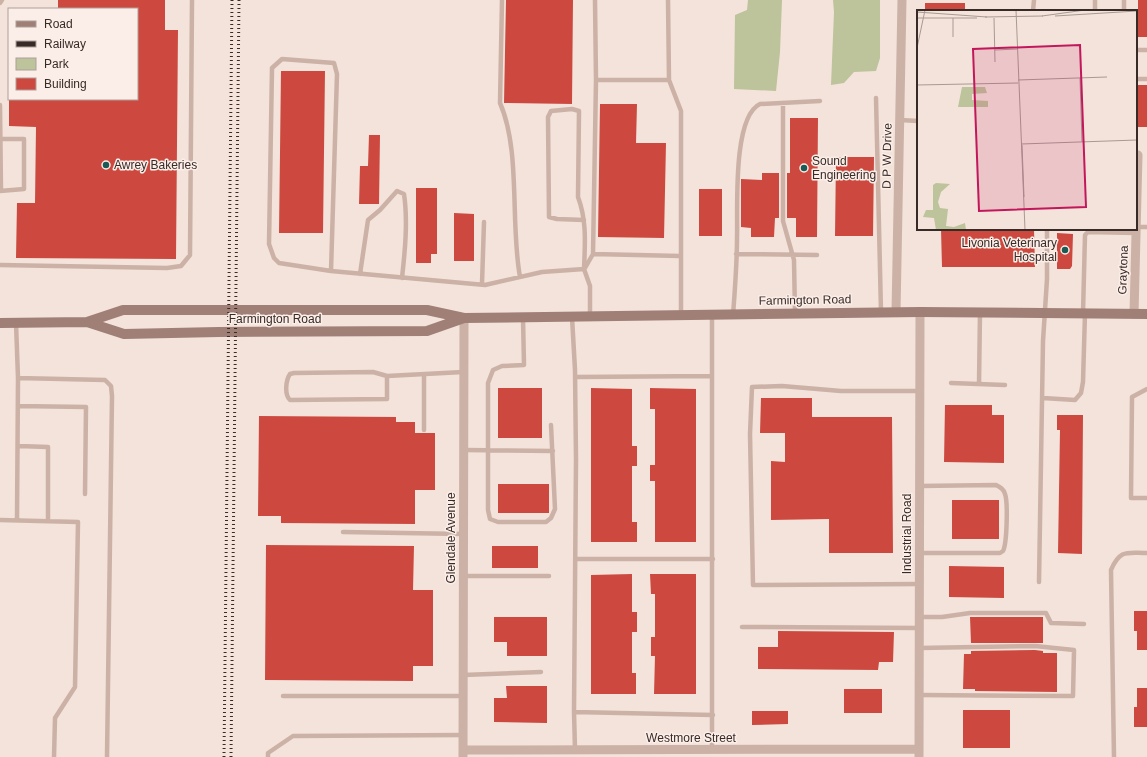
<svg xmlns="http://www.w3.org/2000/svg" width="1147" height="757" viewBox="0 0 1147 757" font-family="Arial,sans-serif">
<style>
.green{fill:#bdc39a}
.building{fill:#cd493f}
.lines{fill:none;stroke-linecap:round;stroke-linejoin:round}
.lane{stroke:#ccb1a6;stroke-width:4.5}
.street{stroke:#ccb1a6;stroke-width:9}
.secondary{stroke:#a07f77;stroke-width:10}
.rail{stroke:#382a27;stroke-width:3;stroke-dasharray:1 3;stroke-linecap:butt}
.poi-dot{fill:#1a5c55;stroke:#fbeee8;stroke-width:1.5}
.labels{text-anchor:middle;stroke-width:3;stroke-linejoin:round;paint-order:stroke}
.street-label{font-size:12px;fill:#382a27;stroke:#fbeee8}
.poi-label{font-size:12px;fill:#382a27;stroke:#fbeee8;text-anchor:start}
.inset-road{fill:none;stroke:#a89993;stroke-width:1}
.view{fill:#c2185b;fill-opacity:0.15;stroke:#c2185b;stroke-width:2}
.inset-edge{fill:none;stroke:#382a27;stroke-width:2}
</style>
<rect width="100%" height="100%" fill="#f3e3db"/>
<path class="green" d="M748,0H782L780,52L776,91L734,89L735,15L747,10Z
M833,0H880V58L876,71L854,72L844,83L831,85L834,12Z"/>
<path class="building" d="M58,0H165V30H178L176,259L16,258L17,203H35L36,127L9,126V99H137V9H58Z
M506,0H573L572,104L504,103Z
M1138,0H1147V37H1138Z
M925,3H965V11H925Z
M281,71H325L323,233H279Z
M1137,85H1147V127H1137Z
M600,104H637L636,143H666L664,238L598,237Z
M790,118H818L817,237H796V218H787V173H790Z
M369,135H380L379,204H359L360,166H368Z
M836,157H874L873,236H835Z
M762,173H779V218H775L774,237H751V228L741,227V179L762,180Z
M416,188H437V254H431V263H416Z
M699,189H722V236H699Z
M454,213L474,214V261H454Z
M941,229H1034L1035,267H942Z
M1057,233L1073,234L1072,266L1070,269H1057Z
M498,388H542V438H498Z
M591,388L632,389V446H637V466H632V522H637V542H591Z
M650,388L696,389V542H655V481H650V465H655V409H650Z
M761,398H812V417H892L893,553H829V519L771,520V461L785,462V433H760Z
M945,405H992V415H1004V463L944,462Z
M1057,415H1083L1082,554L1058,553L1060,430H1057Z
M259,416L396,417V422H415V433H435V490H415V524L281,523V516H258Z
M498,484H549V513H498Z
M952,500H999V539H952Z
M266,545L414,546L413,590H433V666H413V681L265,680Z
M492,546H538V568H492Z
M949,566L1004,567V598L949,597Z
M632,574V612H637V632H632V673H636V694H591V575Z
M650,574H696V694H654L655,656H651V637H655V594H651Z
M1134,611H1147V650H1137V631H1134Z
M494,617H547V656H507V642H494Z
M970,617H1043V643H971Z
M778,631L894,632L893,662H879L878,670L758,669V647H778Z
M1035,650L1043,651V653H1057V692L975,691V689H963L964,654H971V651Z
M506,686H547V723L494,722V698H507Z
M1137,688H1147V727H1134V707H1137Z
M844,689H882V713H844Z
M963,710H1010V748H963Z
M752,711H788V724L752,725Z"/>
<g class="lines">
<path class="lane" d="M502,0L500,103C521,151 510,223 520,277
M668,0L669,80L681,111V315
M1095,0V11
M0,3L2,0
M1033,11L1034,0
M1124,11V0
M1136,50H1147
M1136,79H1147
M596,80H669
M876,98L881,312
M783,103V221L794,260L795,314
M0,105L1,191
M900,120L918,121
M0,139H24V189L0,191
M584,220L557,219L549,217L548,117L551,111L572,109L579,111L578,197C587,221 585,244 584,269
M1136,227H1147
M593,254L680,256
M736,254L817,255
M0,265L167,268L181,266L190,255L192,0
M585,268L593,254L596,80L595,0
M331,271L337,74L334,63L282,59L272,68L269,244L274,258L279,263L331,271L485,285L542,272L584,269L590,286V317
M360,274L368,220L380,210L397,191L404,194C408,221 405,251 402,278
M482,284L484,222
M1083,313L1085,235L1088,232L1136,233
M712,315V750
M733,315C735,289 737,264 737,238C738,211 732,117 760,104L820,101
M572,317L575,370L576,460L574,712
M523,318L524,365L502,366L493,370L488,383V510L490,519L498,522H546L551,518L555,509L551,425
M16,323L18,378L105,380L111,386L112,396L107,757
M387,376L373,372L294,373L290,374C286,380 284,394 290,400L387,399V376L463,372
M575,377L712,376
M951,383L1005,385
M979,384L980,312
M1147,389L1132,397L1131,498H1147
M1043,398L1075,400L1081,393L1083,382L1085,313
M18,406L86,407L85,494
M424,430V375
M19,446L48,447V521
M463,450L553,451
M0,520L78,522L75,687L55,718L54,757
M17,520L18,378
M343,532L463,534
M919,553H1000L1003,551C1007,544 1008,502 1005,494C1004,489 1000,487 996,485L919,486
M575,559H713
M463,576H549
M1039,582L1043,341L1047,279V229
M919,584L753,585L750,434L752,387L782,386L841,391H920
M919,617H942L970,613H1046L1051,623L1084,624
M742,627L919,628
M463,675L541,672
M919,695L1073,696L1074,650L1035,646L919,648
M283,696H463
M575,750L574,712L713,715
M268,757V753L293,736L463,735
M1114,757L1111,570C1120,549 1127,553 1147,553"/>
<path class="street" d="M896,312L902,0
M1134,314L1138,155
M463,750L919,749
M463,757L464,318
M919,757L920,312"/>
<path class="secondary" d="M87,322L124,334L219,332L427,331L464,318
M0,323L87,322L123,310H427L464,318L920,312L1147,314"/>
<path class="rail" d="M224,757L232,0
M231,757L239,0"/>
</g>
<g class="poi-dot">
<circle cx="106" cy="165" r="4"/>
<circle cx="804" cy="168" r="4"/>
<circle cx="1065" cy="250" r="4"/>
</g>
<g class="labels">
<g class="street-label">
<text transform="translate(887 156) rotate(-89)" y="4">D P W Drive</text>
<text transform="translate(1123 270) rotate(-88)" y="4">Graytona</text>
<text transform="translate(805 300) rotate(-1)" y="4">Farmington Road</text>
<text x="275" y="323">Farmington Road</text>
<text transform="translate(907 534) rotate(-90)" y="4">Industrial Road</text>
<text transform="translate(451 538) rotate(-90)" y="4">Glendale Avenue</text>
<text x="691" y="742">Westmore Street</text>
</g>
<g class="poi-label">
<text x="812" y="165">Sound<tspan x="812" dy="14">Engineering</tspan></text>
<text x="114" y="169">Awrey Bakeries</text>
<text x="1057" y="247" text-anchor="end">Livonia Veterinary<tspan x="1057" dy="14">Hospital</tspan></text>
</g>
</g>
<g transform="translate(917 10)">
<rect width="220" height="220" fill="#f3e3db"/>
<path d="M45,77H68L70,83L55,84V90L71,91V97H41ZM19,173L33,174L24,182L21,192L23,198L31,199L29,216L37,217L48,213L49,220H19L17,208L6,207L9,200H16V175Z" fill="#bdc39a"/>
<path class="inset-road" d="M99,0L108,220M0,2L70,7M125,6L168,0M138,6L220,1M68,7L126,6M0,8H60M36,8V27M77,8L78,52M0,38L8,0M78,40L100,39M163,68L165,132M101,70L190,67M0,75L101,73M104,134L220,130M105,135L107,187"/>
<path class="view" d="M163,35L169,197L62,201L56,39Z"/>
<rect width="220" height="220" class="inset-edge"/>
</g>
<rect x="8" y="8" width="130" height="92" fill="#fbeee8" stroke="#ada09b"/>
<rect x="16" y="21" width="20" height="6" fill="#a07f77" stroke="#ada09b"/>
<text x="44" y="28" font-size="12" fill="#382a27">Road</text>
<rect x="16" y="41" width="20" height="6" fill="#382a27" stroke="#ada09b"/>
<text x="44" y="48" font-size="12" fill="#382a27">Railway</text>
<rect x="16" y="58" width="20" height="12" fill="#bdc39a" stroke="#ada09b"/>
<text x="44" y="68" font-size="12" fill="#382a27">Park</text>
<rect x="16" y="78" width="20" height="12" fill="#cd493f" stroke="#ada09b"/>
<text x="44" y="88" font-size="12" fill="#382a27">Building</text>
</svg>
